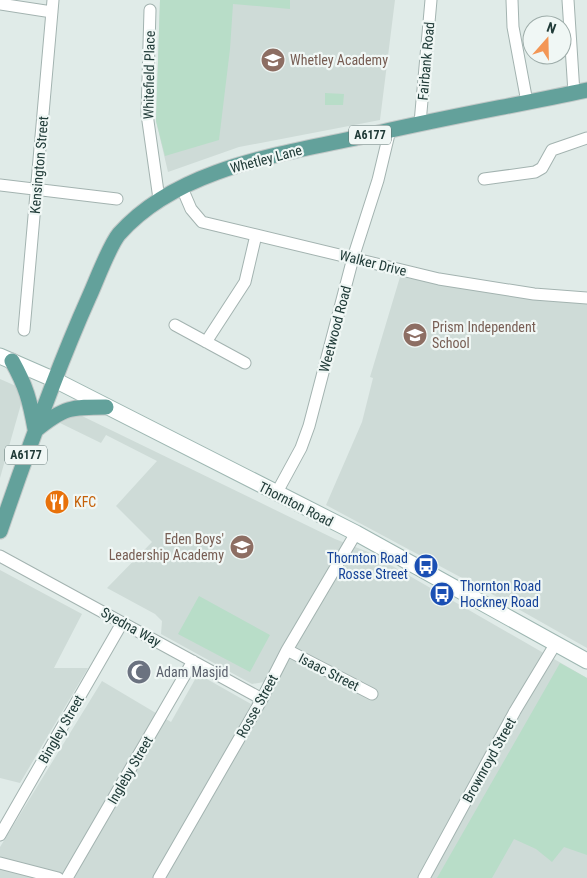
<svg xmlns="http://www.w3.org/2000/svg" width="587" height="878" viewBox="0 0 587 878" font-family="'Roboto Condensed',sans-serif">
<style>
.built{fill:#cedbd7}
.green{fill:#b8ddc8}
.lines{fill:none;stroke-linecap:round;stroke-linejoin:round}
.street-casing{stroke:#a3b3b0;stroke-width:13}
.secondary-casing{stroke:#9eb7b2;stroke-width:17}
.primary-casing{stroke:#c1c8c7;stroke-width:17}
.street{stroke:#fff;stroke-width:11}
.secondary{stroke:#fff;stroke-width:15}
.primary{stroke:#63a19b;stroke-width:15}
.labels{text-anchor:middle;stroke-width:4.5;stroke-linejoin:round;paint-order:stroke}
.shield{fill:#f0f7f5;stroke:#5e7371;stroke-width:1}
.shield-label{font-size:12px;font-weight:bold;fill:#203b38}
.education-label{font-size:14px;fill:#785e54;stroke:#f0f7f5;text-anchor:start}
.street-label{font-size:14px;fill:#203b38;stroke:#f0f7f5}
.food-label{font-size:14px;fill:#c56008;stroke:#f0f7f5;text-anchor:start}
.transit-label{font-size:14px;fill:#164399;stroke:#f0f7f5;text-anchor:end}
.worship-label{font-size:14px;fill:#5b616d;stroke:#f0f7f5;text-anchor:start}
</style>
<rect width="100%" height="100%" fill="#e0ebe8"/>
<path class="built" d="M160,0H395L380,120L239,147L168,172L156,121Z
M400,277L587,303V648L490,593L326,505L362,422L373,378L370,377Z
M0,379L25,390L0,478Z
M73,415L82,416L335,539L368,552L587,678V878H0V847L102,681L171,722L198,674L251,704L264,682L252,684L161,634L162,621L155,614L107,588L152,542L116,506L157,461L106,435L101,443L60,423L65,418Z
M0,570L82,614L54,668H88L20,783L0,778Z"/>
<path class="green" d="M160,0H290V9L233,4L230,49L219,140L165,156L156,121Z
M325,93L344,94L343,105H325Z
M199,596L270,635L250,672L178,634Z
M560,663L587,678V855L564,847L552,862L536,849L514,839L492,878H437Z"/>
<g class="lines">
<defs>
<path id="street" d="M512,0L513,27L527,102
M568,0L574,93
M0,4L52,12
M150,10L147,114L159,199
M420,123L431,0
M484,179L535,172L542,168L552,150L587,138
M0,185L117,199
M182,188L191,209L202,222L439,279L534,294L587,298
M175,325L245,363
M24,330L53,0
M206,342L245,282L256,235
M276,494L301,448L309,426L353,258L378,180L390,130
M0,556L262,699
M287,650L372,694
M0,835L122,623
M0,863L58,878
M67,878L193,661
M159,878L262,699L287,650L356,533
M424,878L515,711L556,643"/>
<path id="secondary" d="M0,356L55,380L356,533L587,661"/>
<path id="primary" d="M12,361C26,386 30,401 35,429
M36,430C64,407 71,407 106,407
M0,531C27,452 55,373 89,297C96,282 109,246 119,234C181,164 292,153 378,133C447,117 517,105 587,90"/>
</defs>
<use href="#street" class="street-casing"/>
<use href="#secondary" class="secondary-casing"/>
<use href="#primary" class="primary-casing"/>
<use href="#street" class="street"/>
<use href="#secondary" class="secondary"/>
<use href="#primary" class="primary"/>
</g>
<defs>
<symbol id="school-disc" viewBox="-11 -11 22 22"><circle r="9.5" fill="#8d6e63" stroke="#f0f7f5"/><path d="M0-5L7-2L0 1L-7-2ZM-4 1L0 2.5L4 1V4Q0 6-4 4Z" fill="#fff"/></symbol>
<symbol id="restaurant-disc" viewBox="-11 -11 22 22"><circle r="9.5" fill="#e8710a" stroke="#f0f7f5"/><path d="M-5-6h1v4h1v-4h1v4h1v-4h1v5L-1.5 .5V6h-2V.5L-5-1ZM5-6V6H3V1.5H1.5Q1.5-4 5-6Z" fill="#fff"/></symbol>
<symbol id="bus-disc" viewBox="-11 -11 22 22"><circle r="9.5" fill="#1a4fb4" stroke="#f0f7f5"/><path d="M-5-6H5V4H4V6H2V4H-2V6H-4V4H-5ZM-3.5-4V0h7V-4ZM-3.5 1.2v1.5H-2V1.2ZM2 1.2v1.5H3.5V1.2Z" fill="#fff"/></symbol>
<symbol id="mosque-disc" viewBox="-11 -11 22 22"><circle r="9.5" fill="#6b7280" stroke="#f0f7f5"/><path d="M3.5-4.9A6 6 0 1 0 3.5 4.9A5 5 0 1 1 3.5-4.9Z" fill="#fff"/></symbol>
</defs>
<g fill-rule="evenodd">
<use href="#school-disc" x="259" y="46" width="28" height="28"/>
<use href="#school-disc" x="401" y="321" width="28" height="28"/>
<use href="#restaurant-disc" x="43" y="488" width="28" height="28"/>
<use href="#school-disc" x="228" y="533" width="28" height="28"/>
<use href="#bus-disc" x="412" y="552" width="28" height="28"/>
<use href="#bus-disc" x="428" y="580" width="28" height="28"/>
<use href="#mosque-disc" x="125" y="658" width="28" height="28"/>
</g>
<g class="labels">
<g class="shield">
<rect x="349" y="125.5" width="42" height="19" rx="4"/>
<rect x="5" y="445.5" width="42" height="19" rx="4"/>
</g>
<g class="shield-label">
<text x="370" y="139">A6177</text>
<text x="26" y="459">A6177</text>
</g>
<g class="education-label">
<text x="290" y="65">Whetley Academy</text>
<text x="432" y="332">Prism Independent<tspan x="432" dy="16">School</tspan></text>
<text x="224" y="544" text-anchor="end">Eden Boys'<tspan x="224" dy="16">Leadership Academy</tspan></text>
</g>
<g class="street-label">
<text transform="translate(426 61) rotate(-85)" y="5">Fairbank Road</text>
<text transform="translate(149 75) rotate(-89)" y="5">Whitefield Place</text>
<text transform="translate(266 159) rotate(-15)" y="5">Whetley Lane</text>
<text transform="translate(39 165) rotate(-85)" y="5">Kensington Street</text>
<text transform="translate(373 263) rotate(14)" y="5">Walker Drive</text>
<text transform="translate(335 329) rotate(-75)" y="5">Weetwood Road</text>
<text transform="translate(296 504) rotate(27)" y="5">Thornton Road</text>
<text transform="translate(131 627) rotate(29)" y="5">Syedna Way</text>
<text transform="translate(329 672) rotate(27)" y="5">Isaac Street</text>
<text transform="translate(257 706) rotate(-61)" y="5">Rosse Street</text>
<text transform="translate(61 729) rotate(-60)" y="5">Bingley Street</text>
<text transform="translate(489 760) rotate(-61)" y="5">Brownroyd Street</text>
<text transform="translate(130 770) rotate(-60)" y="5">Ingleby Street</text>
</g>
<g class="food-label">
<text x="74" y="507">KFC</text>
</g>
<g class="transit-label">
<text x="408" y="563">Thornton Road<tspan x="408" dy="16">Rosse Street</tspan></text>
<text x="460" y="591" text-anchor="start">Thornton Road<tspan x="460" dy="16">Hockney Road</tspan></text>
</g>
<g class="worship-label">
<text x="156" y="677">Adam Masjid</text>
</g>
</g>
<g transform="translate(547 40) rotate(20)"><circle r="24" fill="#f0f7f5" stroke="#9daca9"/>
<path d="M0-4L9 19L0 12L-9 19Z" fill="#f39655"/>
<text y="-8" font-size="14" font-weight="bold" text-anchor="middle" fill="#203b38">N</text>
</g>
</svg>
